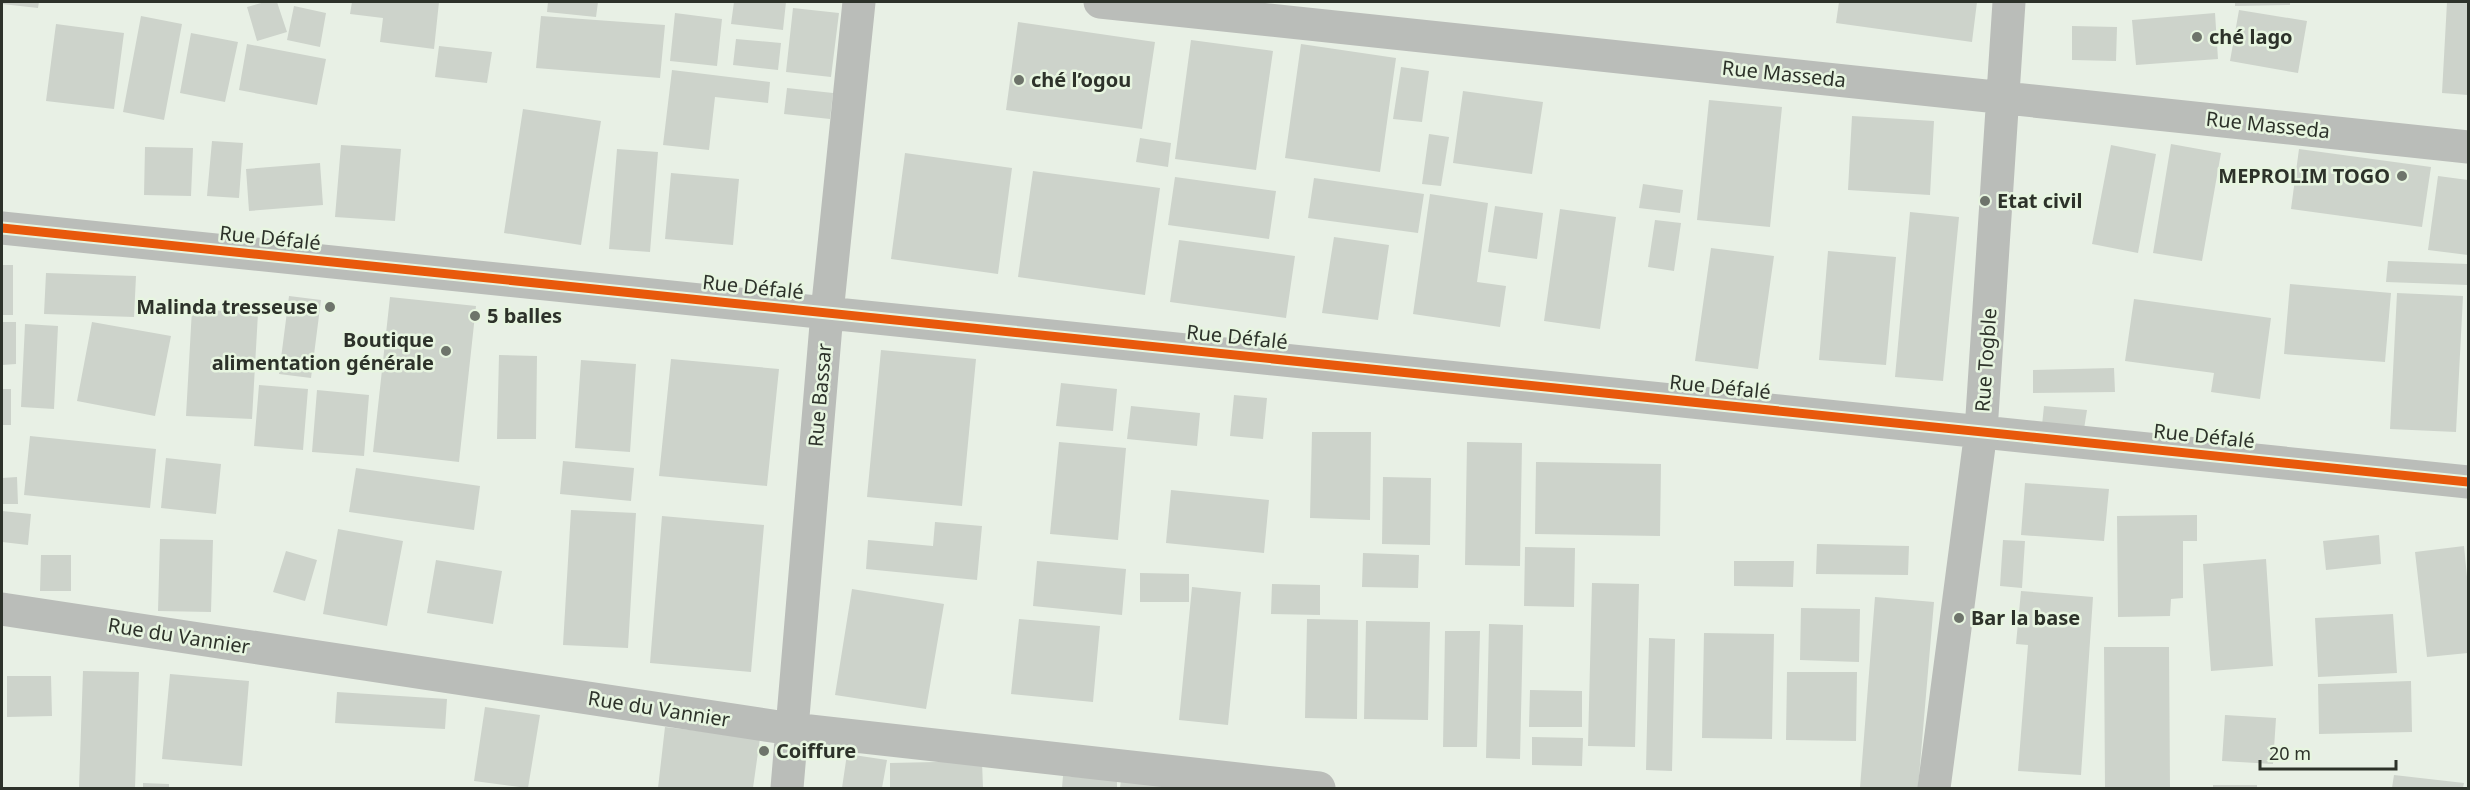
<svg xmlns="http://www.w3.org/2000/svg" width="2470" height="790" viewBox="0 0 2470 790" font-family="'Noto Sans',sans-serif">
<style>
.building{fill:#cdd3cb}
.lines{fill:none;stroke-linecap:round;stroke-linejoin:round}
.minor{stroke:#babdb9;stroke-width:33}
.cycleway-casing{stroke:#e7f5e0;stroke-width:13}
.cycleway{stroke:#e8590c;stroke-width:9}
.poi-dot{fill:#6e746b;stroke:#e7f5e0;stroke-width:2}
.labels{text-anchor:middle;stroke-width:5;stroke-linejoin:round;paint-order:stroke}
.poi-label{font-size:20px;font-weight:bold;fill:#2d322a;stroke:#e7f5e0;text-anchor:start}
.street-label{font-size:20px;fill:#2d322a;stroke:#e7f5e0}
</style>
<rect width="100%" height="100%" fill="#e8f0e5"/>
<path class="building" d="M2,2H39L38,8L2,4Z
M265,2H277L287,32L257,41L247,7Z
M352,2H439L434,49L380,42L383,18L350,14Z
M548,2H598L596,17L547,12Z
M734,2H786L783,30L731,24Z
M1839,2H1977L1972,42L1836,23Z
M2235,2H2290V5L2235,6Z
M2447,2H2468V95L2442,93Z
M294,6L326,13L320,47L287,40Z
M793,8L839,13L831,77L786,72Z
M2239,10L2307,21L2298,73L2230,61Z
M675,13L722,19L717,66L670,61Z
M2215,13L2218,59L2136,65L2132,20Z
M141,16L182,24L164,120L123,112Z
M541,16L665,25L660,78L536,68Z
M1018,22L1155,42L1142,129L1006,110Z
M56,24L124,33L114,109L46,101Z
M2072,26L2117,27L2116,61L2072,60Z
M191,33L238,42L225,102L180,93Z
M736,39L781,43L778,70L733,65Z
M1191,40L1273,51L1256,170L1175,159Z
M247,44L326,59L317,105L239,90Z
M1301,44L1396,58L1380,172L1285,158Z
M439,46L492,52L487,83L435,77Z
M1401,67L1429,71L1422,122L1393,119Z
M672,70L770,82L768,103L715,97L709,150L663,145Z
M787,88L833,93L830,119L784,114Z
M1463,91L1543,102L1532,174L1453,163Z
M1709,100L1782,107L1770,227L1697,220Z
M523,109L601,121L581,245L504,233Z
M1852,116L1934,121L1930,195L1848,190Z
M1429,134L1449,137L1441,186L1422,184Z
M1140,138L1171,143L1168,167L1136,162Z
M212,141L243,143L239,198L207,196Z
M2171,144L2221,153L2202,261L2153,253Z
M341,145L401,149L395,221L335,217Z
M2111,145L2156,154L2138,253L2092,244Z
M145,147L193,148L191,196L144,195Z
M617,149L658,152L650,252L609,249Z
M2299,149L2431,167L2422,227L2291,209Z
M905,153L1012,168L998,274L891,259Z
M320,163L323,205L249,211L246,169Z
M1033,171L1160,188L1145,295L1018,277Z
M671,173L739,179L733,245L665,239Z
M2438,176L2468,180V255L2428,250Z
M1175,177L1276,191L1269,239L1168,225Z
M1314,178L1424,194L1418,233L1308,218Z
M1643,184L1683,190L1680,213L1639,208Z
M1430,194L1488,203L1477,282L1506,286L1500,327L1413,314Z
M1495,206L1543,213L1537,259L1488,252Z
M1560,209L1616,217L1600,329L1544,321Z
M1910,212L1959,217L1943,381L1895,377Z
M1655,220L1681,223L1674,271L1648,267Z
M1334,237L1389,245L1378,320L1322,313Z
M1179,240L1295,256L1286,318L1170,302Z
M1711,248L1774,256L1758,369L1695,361Z
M1828,251L1896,257L1886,365L1819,360Z
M2388,261L2468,264V285L2386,282Z
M2,265H13V315H2Z
M46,273L136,276L134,317L44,314Z
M2290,284L2391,293L2385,362L2284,354Z
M2397,293L2463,296L2456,432L2390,429Z
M289,296L321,300L311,378L279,374Z
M390,297L476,306L459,462L373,452Z
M2134,299L2271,318L2260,399L2211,392L2214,373L2125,361Z
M192,309L258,313L252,419L186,416Z
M2,322H16V364L2,365Z
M92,322L171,336L155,416L77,401Z
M25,324L58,326L54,409L21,407Z
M881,350L976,359L962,506L867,497Z
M499,355L537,356L536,439H497Z
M671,359L779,369L767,486L659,476Z
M581,360L636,364L630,452L575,448Z
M2114,368L2115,392L2033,393V370Z
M1061,383L1117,389L1113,431L1056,426Z
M259,385L308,389L303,450L254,446Z
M2,389H11V425H2Z
M317,390L369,395L364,456L312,452Z
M1234,395L1267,398L1263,439L1230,436Z
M1131,406L1200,413L1197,446L1127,439Z
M2044,406L2087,410L2084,429L2042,425Z
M1312,432H1371L1370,520L1310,518Z
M30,436L156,449L150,508L24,495Z
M1059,442L1126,448L1118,540L1050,534Z
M1467,442L1522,443L1520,566L1465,565Z
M166,458L221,464L216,514L161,508Z
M563,461L634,468L631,501L560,494Z
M1536,462L1661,464L1660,536L1535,534Z
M356,468L480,486L474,530L349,512Z
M17,477L18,504H2V478Z
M1383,477L1431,478L1430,545L1382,544Z
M2025,483L2109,489L2104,541L2021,535Z
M1171,490L1269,500L1264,553L1166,543Z
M571,510L636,513L628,648L563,645Z
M2,511L31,514L28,545L2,542Z
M2197,515V541H2183V598L2171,599L2170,616L2118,617L2117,516Z
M662,516L764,525L751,672L650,663Z
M935,522L982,526L977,580L866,569L868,540L933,546Z
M338,529L403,541L387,626L323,614Z
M2379,535L2381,564L2326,570L2323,541Z
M160,539L213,540L211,612L158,611Z
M2003,540L2025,541L2022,588L2000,586Z
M1817,544L1909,546L1908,575L1816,574Z
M2464,546L2468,587V653L2427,657L2415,552Z
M1525,547L1575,548L1574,607L1524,606Z
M286,551L317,560L305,601L273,592Z
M1363,553L1419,555L1418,588L1362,587Z
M41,555H71V591H40Z
M2266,559L2273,666L2211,671L2203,564Z
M436,560L502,571L493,624L427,613Z
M1037,561L1126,569L1122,615L1033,606Z
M1734,561H1794L1793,587L1734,586Z
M1140,573L1189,574V602H1140Z
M1592,583L1639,584L1635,747L1588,746Z
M1272,584L1320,585V615L1271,614Z
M1192,587L1241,592L1228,725L1179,720Z
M852,589L944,604L926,709L835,695Z
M2021,591L2093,597L2081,775L2018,771L2028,645L2016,644Z
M1875,597L1934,602L1918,788H1860Z
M1801,608L1860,609L1859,662L1800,660Z
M2393,614L2397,673L2318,677L2315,618Z
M1019,619L1100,626L1093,702L1011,694Z
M1307,619L1358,620L1357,719L1305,718Z
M1366,621L1430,622L1428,720L1364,719Z
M1489,624L1523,625L1520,759L1486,758Z
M1445,631H1480L1477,747H1443Z
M1704,633L1774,634L1772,739L1702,738Z
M1649,638L1675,639L1672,771L1646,770Z
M2104,647H2169L2170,788H2105Z
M83,671L139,672L135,788H79Z
M1787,672H1857L1856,741L1786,740Z
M170,674L249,681L242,766L162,759Z
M7,676H51L52,716L7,717Z
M2411,681L2412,732L2319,734L2318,684Z
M1530,690L1582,691V727H1529Z
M337,692L447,699L445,729L335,723Z
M485,707L540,715L528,788L474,781Z
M2225,715L2276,718L2273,764L2222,761Z
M665,727L760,738L753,788H658Z
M1532,737L1583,738L1582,766L1532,765Z
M847,754L887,760L882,788H842Z
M982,761L983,788H890V763Z
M1122,772L1174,776L1173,788H1120Z
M2394,775L2464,783L2463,788H2392Z
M1063,776L1117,780V788H1062Z
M143,783L169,784V788H143Z
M2213,785H2257V788H2213Z"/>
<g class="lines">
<path class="minor" d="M1100,2L2468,147
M2,228L2468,482
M2,609L792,729L1319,788
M787,788L827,313L859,2
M1934,788L1981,431L2009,2"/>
<defs>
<path id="cycleway" d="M2,228L2468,482"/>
</defs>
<use href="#cycleway" class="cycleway-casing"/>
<use href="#cycleway" class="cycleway"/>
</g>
<g class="poi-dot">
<circle cx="2197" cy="37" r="6"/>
<circle cx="1019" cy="80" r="6"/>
<circle cx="2402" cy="176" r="6"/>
<circle cx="1985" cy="201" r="6"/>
<circle cx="330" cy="307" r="6"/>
<circle cx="475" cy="316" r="6"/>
<circle cx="446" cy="351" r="6"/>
<circle cx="1959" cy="618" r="6"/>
<circle cx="764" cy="751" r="6"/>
</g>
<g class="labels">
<g class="poi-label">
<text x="2209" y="44">ché lago</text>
<text x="1031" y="87">ché l’ogou</text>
<text x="2390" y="183" text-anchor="end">MEPROLIM TOGO</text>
<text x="1997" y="208">Etat civil</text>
<text x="318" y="314" text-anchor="end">Malinda tresseuse</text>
<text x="487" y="323">5 balles</text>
<text x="434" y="347" text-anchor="end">Boutique<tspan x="434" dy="23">alimentation générale</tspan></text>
<text x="1971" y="625">Bar la base</text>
<text x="776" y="758">Coiffure</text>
</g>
<g class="street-label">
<text transform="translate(1784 74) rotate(6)" y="7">Rue Masseda</text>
<text transform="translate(2268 125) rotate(6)" y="7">Rue Masseda</text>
<text transform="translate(270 238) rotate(6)" y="7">Rue Défalé</text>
<text transform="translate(753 287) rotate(6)" y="7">Rue Défalé</text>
<text transform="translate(1237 337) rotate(6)" y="7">Rue Défalé</text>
<text transform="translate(1986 360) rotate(-86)" y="7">Rue Togble</text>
<text transform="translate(1720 387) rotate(6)" y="7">Rue Défalé</text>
<text transform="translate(820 395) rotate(-85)" y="7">Rue Bassar</text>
<text transform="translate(2204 436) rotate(6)" y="7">Rue Défalé</text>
<text transform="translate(179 636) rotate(9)" y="7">Rue du Vannier</text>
<text transform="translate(659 709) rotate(9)" y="7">Rue du Vannier</text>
</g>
</g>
<rect width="2470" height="790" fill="none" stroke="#2d322a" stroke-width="6"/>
<path d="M2260 760v9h136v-9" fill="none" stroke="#2d322a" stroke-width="3"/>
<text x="2269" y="760" font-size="18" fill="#2d322a" stroke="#e7f5e0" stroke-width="4.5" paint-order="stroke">20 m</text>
</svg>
